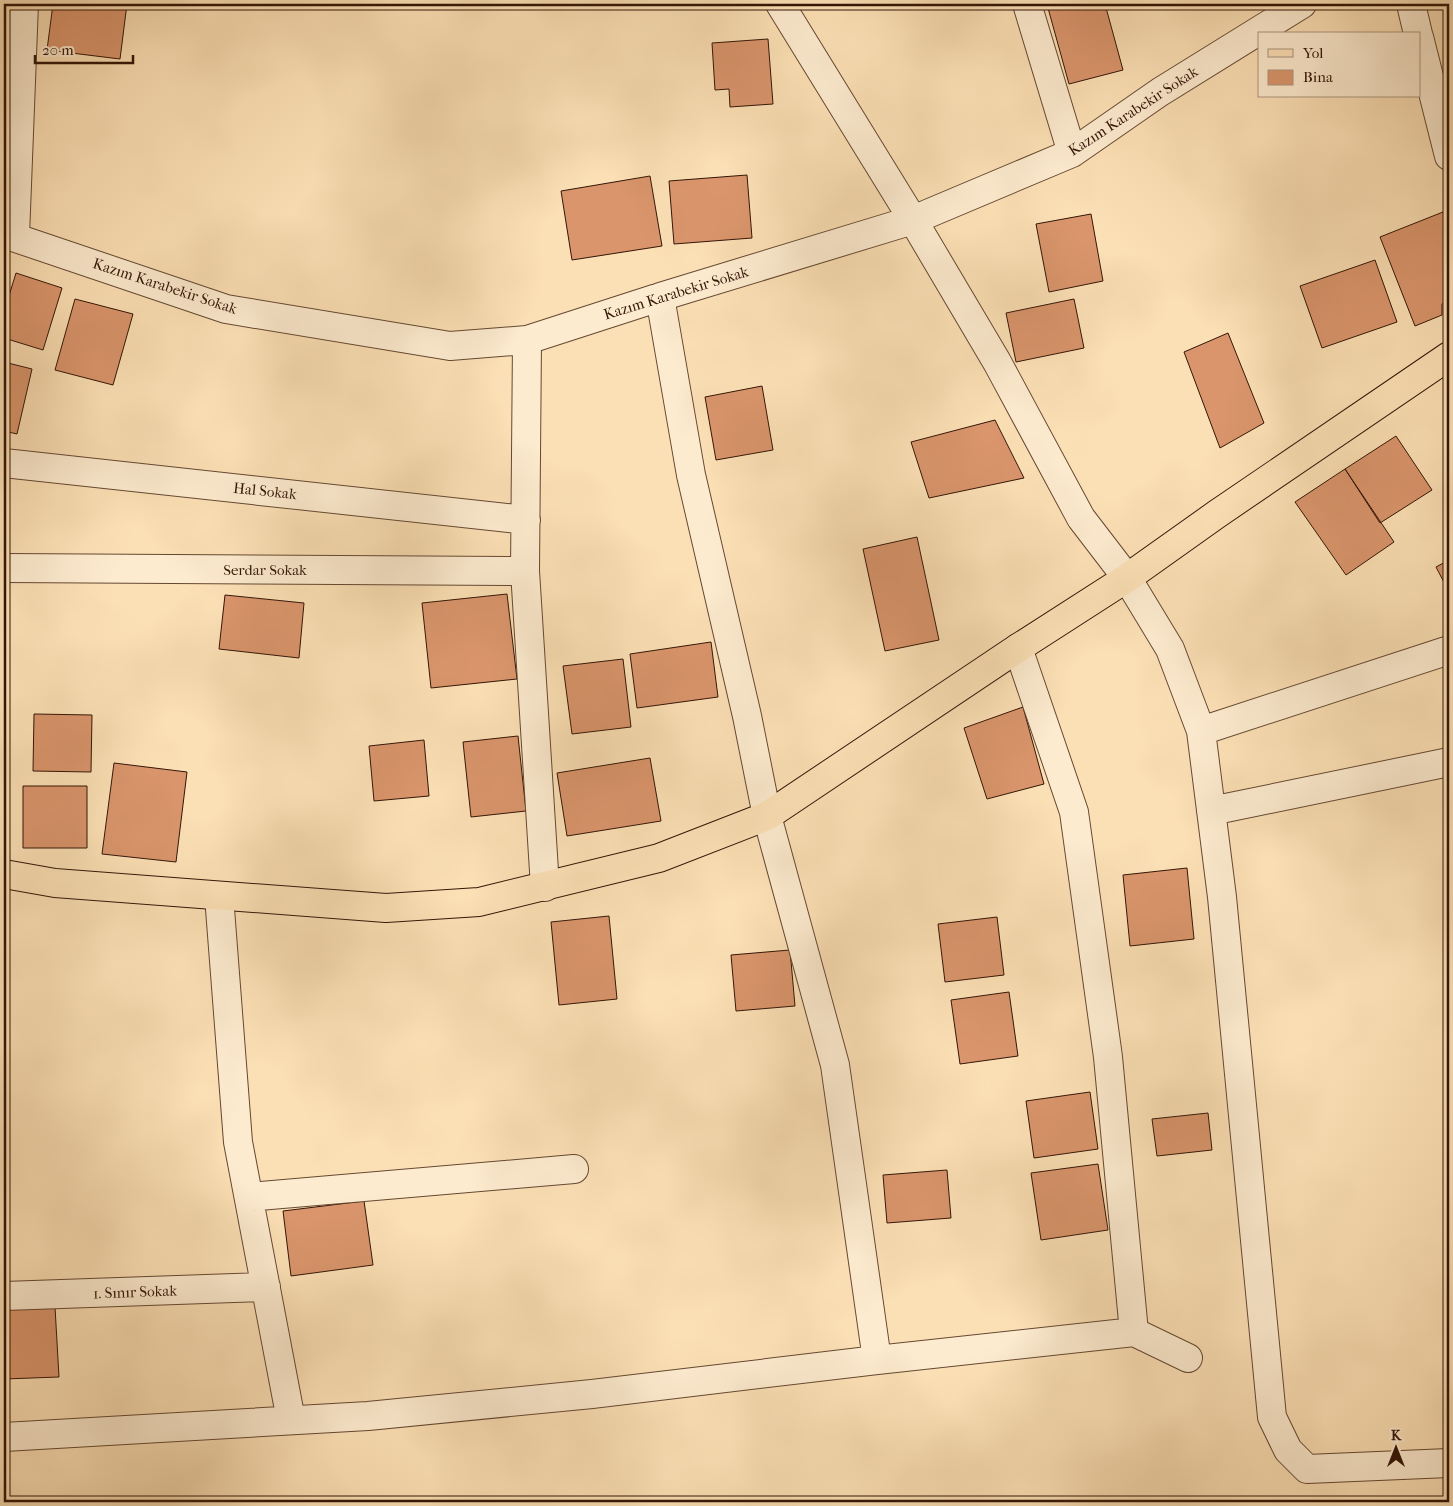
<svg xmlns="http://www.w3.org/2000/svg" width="1453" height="1506" viewBox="0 0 1453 1506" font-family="'IM FELL French Canon',serif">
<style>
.building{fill:#da956c;stroke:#331507}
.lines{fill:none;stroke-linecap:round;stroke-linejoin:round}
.minor-casing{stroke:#654832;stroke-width:30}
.major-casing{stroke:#331507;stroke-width:30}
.minor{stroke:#fdebcf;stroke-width:28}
.major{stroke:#fce0b5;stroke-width:28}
.labels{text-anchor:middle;stroke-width:4.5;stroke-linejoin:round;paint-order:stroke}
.street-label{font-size:15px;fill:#331507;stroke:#fdebcf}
</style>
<rect width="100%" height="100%" fill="#fce0b5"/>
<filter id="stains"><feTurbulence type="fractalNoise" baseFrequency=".004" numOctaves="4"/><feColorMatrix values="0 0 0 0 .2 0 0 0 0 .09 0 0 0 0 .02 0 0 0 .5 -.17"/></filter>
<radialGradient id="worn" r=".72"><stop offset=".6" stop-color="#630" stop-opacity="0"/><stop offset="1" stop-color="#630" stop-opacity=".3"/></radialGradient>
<path class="building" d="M53,4H127L120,59L47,50Z
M1065,4H1105L1123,70L1069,84L1048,8Z
M768,39L773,104L730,107L729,89L715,90L712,43Z
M747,175L752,238L674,244L669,181Z
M650,176L662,246L572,260L561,191Z
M1443,212L1449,228V301L1442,304V315L1415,326L1380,237Z
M1091,214L1103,281L1049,292L1036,224Z
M1375,260L1397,322L1322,348L1300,286Z
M16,273L62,288L43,350L4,338V312Z
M75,299L133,314L113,385L55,370Z
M1074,299L1084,348L1016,362L1006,313Z
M1228,333L1264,423L1220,448L1184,352Z
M4,362L32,369L17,434L4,431Z
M762,386L773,450L716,460L705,397Z
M995,420L1024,478L929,498L911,442Z
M1396,436L1432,490L1380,523L1345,469Z
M1345,469L1394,542L1346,575L1295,502Z
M917,537L939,640L885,651L863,549Z
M1449,560V592L1436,567Z
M507,594L517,679L431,688L422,603Z
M225,595L304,603L299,658L219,649Z
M711,642L718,697L637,708L630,654Z
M623,659L631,727L572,734L563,666Z
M1023,707L1044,784L987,799L964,728Z
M34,714L92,715L91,772L33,771Z
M518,736L526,811L471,817L463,742Z
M424,740L429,796L374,801L369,746Z
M650,758L661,821L567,836L557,773Z
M114,763L187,772L176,862L102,854Z
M23,786H87V848H23Z
M1187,868L1194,939L1130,946L1123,875Z
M609,916L617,999L559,1005L551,922Z
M997,917L1004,975L945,982L938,924Z
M790,950L795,1006L736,1011L731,955Z
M1009,992L1018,1056L960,1064L951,1000Z
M1090,1092L1098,1149L1034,1158L1026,1101Z
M1208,1113L1212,1150L1157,1156L1152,1119Z
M1098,1164L1108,1230L1041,1240L1031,1173Z
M947,1170L951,1218L887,1223L883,1175Z
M364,1201L373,1265L291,1276L283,1211Z
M55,1307L59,1377L4,1379V1309Z"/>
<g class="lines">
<defs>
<path id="minor" d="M780,4L913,220L997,362L1081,518L1127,578L1170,649L1201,731L1222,897L1272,1417L1288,1450L1307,1469L1449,1463
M1027,4L1072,153
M1411,4L1418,34
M1419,37L1449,156
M4,234L226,309L450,346L527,340L660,297L913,220L1072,153L1160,92L1302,4
M15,236L24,4
M660,297L691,475L747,716L767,816L835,1065L877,1360
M527,340L525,571L545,887
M4,463L526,520
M4,568L525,571
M1018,648L1074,812L1108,1057L1134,1332
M1201,731L1449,650
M1211,811L1449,762
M219,896L238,1142L291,1420
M249,1197L574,1169
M4,1296L266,1287
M4,1437L368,1416L592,1394L877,1360L1134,1332L1188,1358"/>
<path id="major" d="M4,874L55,883L386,908L479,902L659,858L767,816L1018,648L1127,578L1217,514L1449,356"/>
</defs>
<use href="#minor" class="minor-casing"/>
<use href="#major" class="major-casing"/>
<use href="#minor" class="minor"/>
<use href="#major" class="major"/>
</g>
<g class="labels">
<g class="street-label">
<text transform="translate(1133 111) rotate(-33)" y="5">Kazım Karabekir Sokak</text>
<text transform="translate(165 286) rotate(18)" y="5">Kazım Karabekir Sokak</text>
<text transform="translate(676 293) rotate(-17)" y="5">Kazım Karabekir Sokak</text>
<text transform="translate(265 491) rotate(6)" y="5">Hal Sokak</text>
<text x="265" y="575">Serdar Sokak</text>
<text transform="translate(135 1292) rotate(-2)" y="5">1. Sınır Sokak</text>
</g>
</g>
<rect width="1453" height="1506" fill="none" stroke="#fce0b5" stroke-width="20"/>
<rect x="5" y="5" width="1443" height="1496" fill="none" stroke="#331507" stroke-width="2.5"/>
<rect x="10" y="10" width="1433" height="1486" fill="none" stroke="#331507"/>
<rect x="1258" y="32" width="162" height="65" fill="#fdebcf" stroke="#ac957f"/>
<rect x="1268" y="49" width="25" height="8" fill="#fce0b5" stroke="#ac957f"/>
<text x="1303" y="58" font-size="15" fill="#331507">Yol</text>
<rect x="1268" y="70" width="25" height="15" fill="#da956c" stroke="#ac957f"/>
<text x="1303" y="82" font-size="15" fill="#331507">Bina</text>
<g transform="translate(1396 1448)" stroke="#fdebcf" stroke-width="4" paint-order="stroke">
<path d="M0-4L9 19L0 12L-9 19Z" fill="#331507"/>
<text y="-8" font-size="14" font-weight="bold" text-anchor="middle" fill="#331507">K</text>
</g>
<path d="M35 55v8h98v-8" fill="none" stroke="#331507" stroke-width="2.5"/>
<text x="42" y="55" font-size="15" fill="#331507" stroke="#fdebcf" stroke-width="4" paint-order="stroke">20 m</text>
<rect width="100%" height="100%" filter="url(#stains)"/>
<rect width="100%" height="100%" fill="url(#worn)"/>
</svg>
